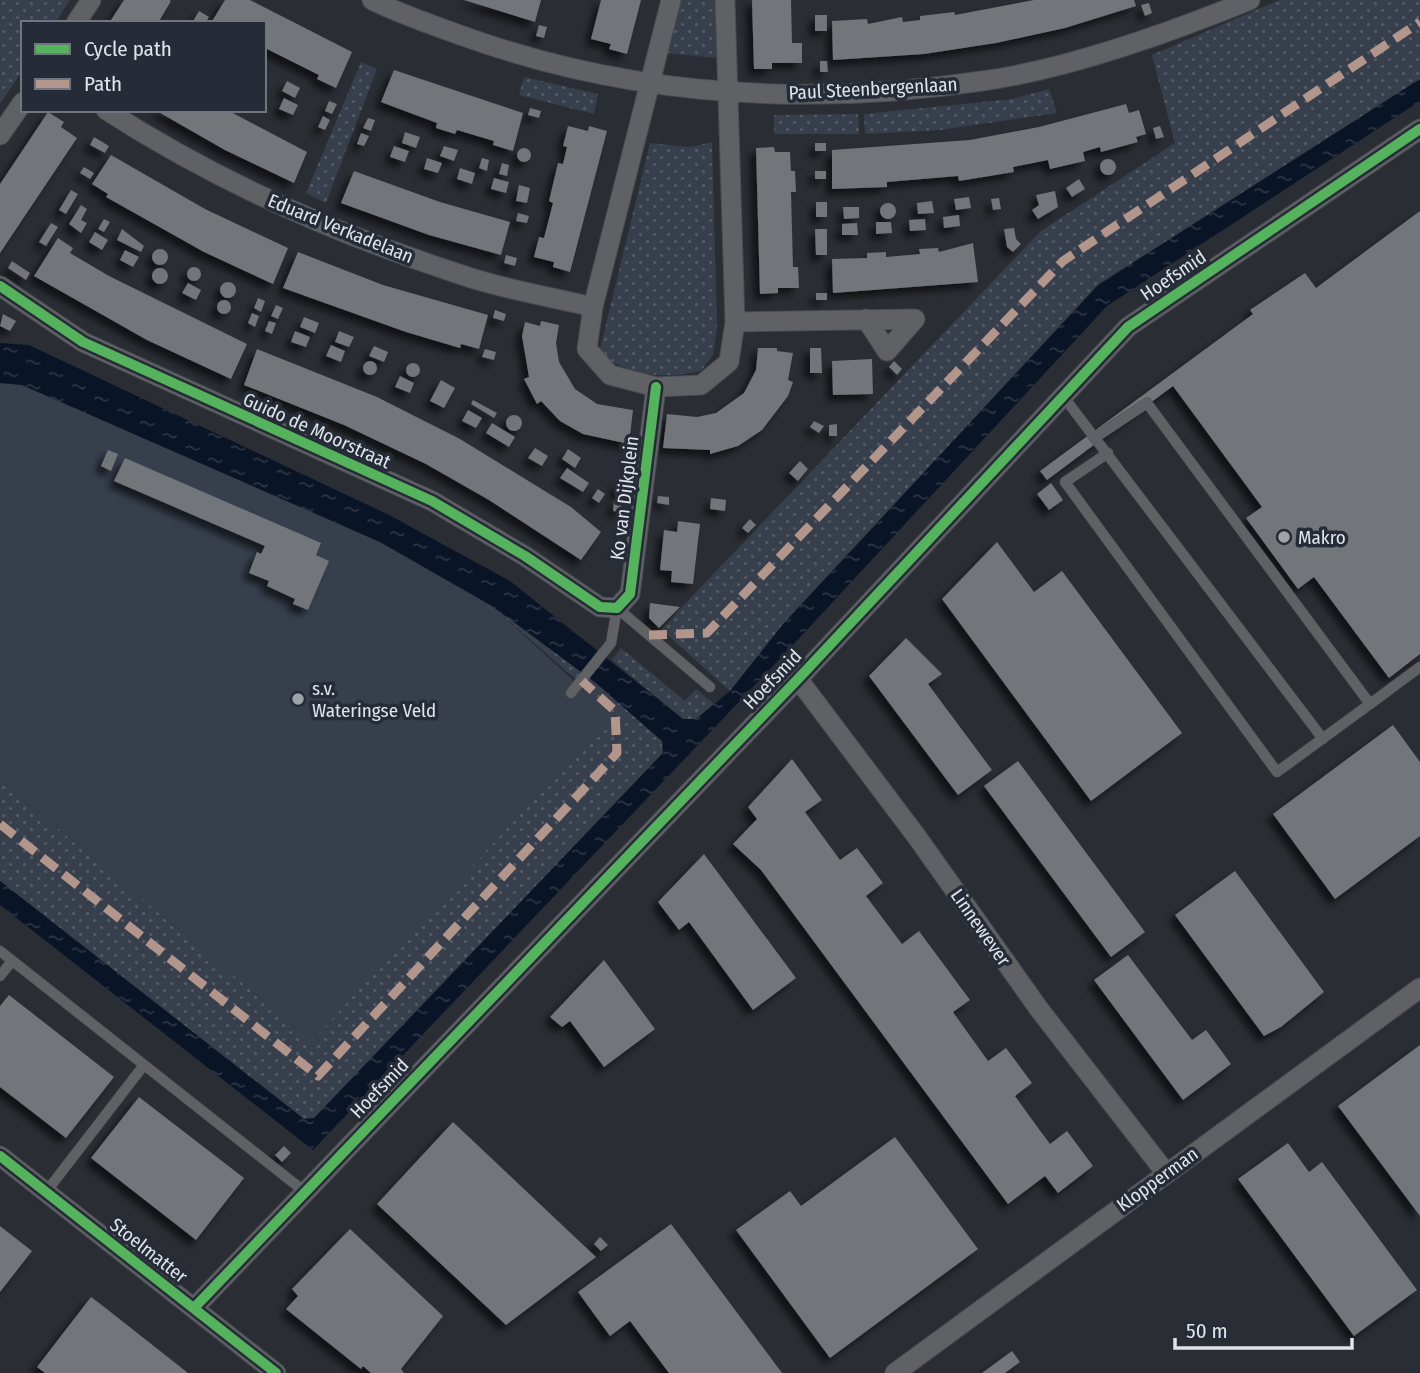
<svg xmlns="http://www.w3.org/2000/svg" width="1420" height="1373" viewBox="0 0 1420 1373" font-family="'Fira Sans Condensed',sans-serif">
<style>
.grass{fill:url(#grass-dots)}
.garden{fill:#373f4d}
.water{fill:url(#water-ripples)}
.building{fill:#727479;filter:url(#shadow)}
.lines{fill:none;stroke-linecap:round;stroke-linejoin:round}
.lane-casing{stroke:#484b50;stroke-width:11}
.street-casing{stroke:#484b50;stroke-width:21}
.lane{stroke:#5f6165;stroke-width:10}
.street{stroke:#5f6165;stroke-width:19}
.quiet{stroke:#b2968c;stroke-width:9;stroke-dasharray:18 9;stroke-linecap:butt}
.cycleway-casing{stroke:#262c37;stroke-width:15}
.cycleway{stroke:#56b35d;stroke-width:10}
.poi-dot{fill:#a0a3aa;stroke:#262c37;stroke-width:2.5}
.labels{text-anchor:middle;stroke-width:7;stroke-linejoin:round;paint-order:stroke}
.street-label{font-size:19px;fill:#dfe3ea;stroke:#262c37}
.poi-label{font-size:19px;fill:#dfe3ea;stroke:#262c37;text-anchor:start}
</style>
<defs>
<pattern id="grass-dots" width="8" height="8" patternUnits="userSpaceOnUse" patternTransform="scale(1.75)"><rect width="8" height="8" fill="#373f4d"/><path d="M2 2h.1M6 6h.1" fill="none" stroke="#545b67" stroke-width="1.8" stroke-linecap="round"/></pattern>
<pattern id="water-ripples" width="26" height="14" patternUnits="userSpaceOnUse" patternTransform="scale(1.75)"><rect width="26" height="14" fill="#091426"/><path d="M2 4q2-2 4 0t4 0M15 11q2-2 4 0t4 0" fill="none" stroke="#2c3646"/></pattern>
<filter id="shadow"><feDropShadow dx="-6" dy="6" stdDeviation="3.5" flood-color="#0009"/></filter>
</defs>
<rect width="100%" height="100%" fill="#2a2d33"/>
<path class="grass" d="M0,0H70L55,23H23V70L0,104Z
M681,0H715L716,58L667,53Z
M1279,0H1420V79L1098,285L784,623L730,691L661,629L1041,231L1175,143L1152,55Z
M361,62L377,69L326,203L306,193Z
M524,77L598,94L594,114L519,95Z
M1049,89L1057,113L940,130L865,134L864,114L1012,99Z
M858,114L859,134H774V115Z
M712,142L717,327L713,355L701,371C664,379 630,377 599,353L650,143L691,147Z
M492,606L596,683L662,741L663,753L315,1118L304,1119L0,881V780L312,1041L580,683Z
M621,648L685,701L696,689L714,704L696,719H683L612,660Z"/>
<path class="garden" d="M0,383L22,385L380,542L492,606L611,715L312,1041L0,780Z"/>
<path class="water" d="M1420,79V101L1107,306L792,646L313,1150L0,905V881L304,1119L314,1118L663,753L662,741L596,683L492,606L380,542L22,385L0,383V343L29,345L389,515L510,581L683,719H696L730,691L784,623L1098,285Z"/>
<path class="building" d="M124,0H169L171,1L158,23H109Z
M225,0H250L352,52L336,88L317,79L319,75L267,49L264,54V23H211Z
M464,0H541L535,22Z
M601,0H641L627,54L609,49L611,44L591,39Z
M752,0H791L792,43H802V63H772V69H754Z
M1034,0H1134L1136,6L1065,28L996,43L924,54L833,60L832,21L867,19L868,24L902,17L903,22L920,20V16L954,12L955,15Z
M1149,3L1152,13L1145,16L1141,5Z
M199,11L209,17L205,23H192Z
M815,15H827V31H815Z
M539,25L547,27L544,38L536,36Z
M820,61H827L828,72H820Z
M394,70L523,113L513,151L493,145L494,141L457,130L455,134L436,128L437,123L381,102Z
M287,81L300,88L295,98L282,91Z
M284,98L298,105L293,115L279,109Z
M329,101L337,104L332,114L325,111Z
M1126,104L1129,113L1139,110L1146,134L1136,137L1138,142L1101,152L1100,147L1083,152L1085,161L1050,169L1048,160L1013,167L1014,172L959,181L958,176L887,182V187L832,189V150L970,140L1039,127Z
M530,108L541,111L539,118L528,115Z
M155,110H227L307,152L294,183L225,150Z
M48,112L64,122L61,127L77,138L0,253V184Z
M323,116L330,120L325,130L318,127Z
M368,118L375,120L371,131L363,128Z
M568,126L588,131L589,126L607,131L570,272L553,267L554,262L534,257L539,237L544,238L553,203L549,201L558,163L563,164L567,147L563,146Z
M1160,126L1164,137L1156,139L1153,128Z
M405,132L420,137L416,148L402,143Z
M361,133L369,136L364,146L357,144Z
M94,137L109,146L105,153L90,145Z
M815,143H826V151H815Z
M394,146L409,151L405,162L390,157Z
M444,146L458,150L454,161L440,156Z
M774,147L775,152H790L791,171H795L796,192H791L793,267H798L799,288H778V293L760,294L756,148Z
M517 155a7 7 0 1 1 14 0a7 7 0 1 1-14 0Z
M111,155L205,209L288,248L273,284L204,252L106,197L108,194L92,184Z
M427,158L442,163L438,173L424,169Z
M482,158L489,160L487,171L479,168Z
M1100 167a8 8 0 1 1 16 0a8 8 0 1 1-16 0Z
M502,163L509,165L507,176L499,174Z
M84,167L94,173L90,179L80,173Z
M460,168L475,173L472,184L457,179Z
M354,171L440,202L510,222L501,255L429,235L341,203Z
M815,171H826V179H815Z
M494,178L509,182L506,193L491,189Z
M1079,179L1085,189L1072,197L1066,188Z
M519,185L530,188L527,203L516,201Z
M71,190L78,194L66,214L59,210Z
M1055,191L1058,207L1038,219L1032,210L1039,205L1036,195Z
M969,197L971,208L956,210L954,199Z
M999,198L1001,209L993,210L991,199Z
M932,201L934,213L918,214L917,203Z
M816,202H827V217H816Z
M880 211a8 8 0 1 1 16 0a8 8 0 1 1-16 0Z
M81,205L87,209L81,220L87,223L81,233L69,224Z
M843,207H859V218L844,219Z
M1420,211V654L1389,678L1314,577L1298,589L1246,518L1262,507L1173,386L1047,480L1040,471L1253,314L1250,310L1305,273L1316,288Z
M518,213L529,216L527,223L516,221Z
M959,215L960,226L944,228L943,217Z
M104,219L110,222L104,232L98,229Z
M925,219L926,230L910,231L909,220Z
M876,222H891L892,233L876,234Z
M51,223L58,227L46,246L39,242Z
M857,223L858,235H842V224Z
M1014,228L1016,239L1021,244L1013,252L1007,247L1004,229Z
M122,229L144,246L141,252L117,240Z
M815,229H827V255H816Z
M95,232L108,240L102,250L89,242Z
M58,238L73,248L70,253L109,276L247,344L231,379L147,340L34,276Z
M973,243L978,282L833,293L832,259L867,258V253L886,252V257L920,254L919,249L938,248L939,252Z
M152 257a8 8 0 1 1 16 0a8 8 0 1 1-16 0Z
M125,250L139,257L133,267L120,260Z
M298,252L383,285L488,315L479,349L461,344L460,348L406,332L283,288Z
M506,255L517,258L515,266L504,263Z
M12,261L30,273L26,280L8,268Z
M187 274a7 7 0 1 1 14 0a7 7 0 1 1-14 0Z
M152 276a8 8 0 1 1 16 0a8 8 0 1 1-16 0Z
M220 290a8 8 0 1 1 16 0a8 8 0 1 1-16 0Z
M188,283L201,290L196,300L182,293Z
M816,293H827V300H816Z
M258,298L265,301L261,312L254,308Z
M217 307a7 7 0 1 1 14 0a7 7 0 1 1-14 0Z
M276,305L283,308L278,319L271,316Z
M495,310L506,314L504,321L493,318Z
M252,313L259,316L255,327L248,323Z
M3,314L16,321L10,331L0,326Z
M304,317L319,323L315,333L300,327Z
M269,321L276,323L272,334L265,331Z
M541,321L559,325L556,343L559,362L575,389L597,404L633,410L629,444L583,434L560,421L541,401L537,404L524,379L529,377L522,336L525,322L540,326Z
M295,331L310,337L306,347L291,342Z
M339,331L354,337L349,347L335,342Z
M331,345L345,351L341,362L326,356Z
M374,346L388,352L384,362L369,356Z
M758,348H777V351L793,353L788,380L793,382L788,396L762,430L738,446L710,454V450L663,448L667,414L697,417L716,413L744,393L756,370Z
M810,348H821L822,373H810Z
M257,349L377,397L460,439L571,507L601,532L581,560L489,500L426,464L344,425L244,385Z
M485,349L496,352L494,360L482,357Z
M872,359L873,394L833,395L832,361Z
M363 368a7 7 0 1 1 14 0a7 7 0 1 1-14 0Z
M894,361L902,369L897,375L889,367Z
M406 370a7 7 0 1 1 14 0a7 7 0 1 1-14 0Z
M400,376L414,383L410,393L395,387Z
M441,380L455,388L444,408L430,401Z
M473,400L497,413L494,418L471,404Z
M468,410L482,418L476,428L462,421Z
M506 423a8 8 0 1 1 16 0a8 8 0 1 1-16 0Z
M814,421L824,426L819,433L810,427Z
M492,423L515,437L509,447L486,433Z
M837,424V436H829V425Z
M535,448L548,456L542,466L528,458Z
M568,449L581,458L575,468L562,459Z
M108,450L118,454L111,471L101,466Z
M125,458L321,543L316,555L329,561L308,610L293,604L295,599L267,586L269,581L249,573L257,552L261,554L265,546L114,481Z
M800,461L808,469L798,481L789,473Z
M567,468L589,483L583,492L560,478Z
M616,483H624L623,495L615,494Z
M1051,483L1063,500L1049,510L1037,494Z
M598,489L605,494L599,503L592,498Z
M658,496L669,497V505L657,503Z
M711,498L726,500L725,511L710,509Z
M614,500L622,501L621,512L613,511Z
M750,519L756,525L748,533L742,528Z
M678,521L700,524L693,584L671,582L672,571L660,570L664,530L677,532Z
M997,542L1034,592L1062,571L1182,733L1091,801L942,599Z
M650,603L680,607L659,628L649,618Z
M906,638L942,674L928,684L992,770L958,795L869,676Z
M1393,725L1420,762V836L1335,899L1273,814Z
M792,759L822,800L805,812L840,860L857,848L883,883L866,896L902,944L919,931L970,1000L953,1012L988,1061L1006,1048L1032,1083L1015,1096L1033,1121L1050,1144L1067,1131L1093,1166L1058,1193L1045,1176L1008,1204L761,870L733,844L757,819L748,807Z
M1018,761L1145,932L1111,957L984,786Z
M704,854L796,978L753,1010L689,922L679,930L658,902Z
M1235,871L1324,992L1281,1027L1264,1036L1175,915Z
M1128,955L1192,1040L1206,1030L1231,1064L1183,1100L1094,980Z
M604,960L655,1029L604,1067L570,1021L562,1027L550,1017Z
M9,995L114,1077L66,1138L0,1087V1006Z
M1420,1045V1216L1338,1106Z
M139,1097L244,1178L196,1240L91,1158Z
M453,1122L596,1257L506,1325L377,1204Z
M895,1137L978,1249L830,1358L736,1230L790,1191L801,1206Z
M1288,1143L1309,1172L1322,1162L1417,1290L1354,1336L1238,1179Z
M284,1146L291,1153L282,1162L275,1155Z
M671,1224L782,1373H669L630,1321L610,1336L578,1292Z
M0,1226L32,1251L0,1292Z
M350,1229L443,1316L401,1369L404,1373H371L363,1366L361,1369L286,1309L298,1296L292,1289Z
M600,1237L608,1245L601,1251L594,1244Z
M91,1297L103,1306L188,1373H45L37,1367Z
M1012,1351L1020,1362L1005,1373H982Z"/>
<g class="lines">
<defs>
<path id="lane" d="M1063,396L1323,739
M1096,437L1147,403L1370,704L1277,772L1065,482L1108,453
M617,608L710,687
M571,693L611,643L617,608
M1370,704L1420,667
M0,951L305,1192
M0,976L12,961
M46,1192L144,1065"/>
<path id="street" d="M372,0C400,14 430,24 460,35C628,96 806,107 982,81C1069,69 1169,33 1250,0
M671,0L593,307L587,349L610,375L656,387L701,385L729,362L735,322L725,0
M76,23L91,0
M106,110C213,179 331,232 453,272C498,288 546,296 593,307
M0,135L23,102
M0,286L83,342L432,501L525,556L600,607L617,608L630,594L656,387
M735,322L915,319L887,351L866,319
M798,679L917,837L1039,1009L1166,1173
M0,1156L276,1373
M194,1308L798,679L1128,327L1420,129
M895,1373L1420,988"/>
</defs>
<use href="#lane" class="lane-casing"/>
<use href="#street" class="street-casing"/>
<use href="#lane" class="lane"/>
<use href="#street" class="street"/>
<path class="quiet" d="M649,635L707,633L1063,261L1420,22
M0,824L318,1076L617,753L615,711L582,681"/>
<defs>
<path id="cycleway" d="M0,286L83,342L432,501L525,556L600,607L617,608L630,594L656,387
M0,1156L276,1373
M194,1308L798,679L1128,327L1420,129"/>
</defs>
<use href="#cycleway" class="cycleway-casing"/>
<use href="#cycleway" class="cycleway"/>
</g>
<g class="poi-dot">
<circle cx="1284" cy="537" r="7"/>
<circle cx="298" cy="699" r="7"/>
</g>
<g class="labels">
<g class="street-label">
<text transform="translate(873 88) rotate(-3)" y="7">Paul Steenbergenlaan</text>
<text transform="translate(341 228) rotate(22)" y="7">Eduard Verkadelaan</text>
<text transform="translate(1173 275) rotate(-34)" y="7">Hoefsmid</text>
<text transform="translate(317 430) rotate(24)" y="7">Guido de Moorstraat</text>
<text transform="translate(624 498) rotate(-83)" y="7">Ko van Dijkplein</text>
<text transform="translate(772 679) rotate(-46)" y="7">Hoefsmid</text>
<text transform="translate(981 927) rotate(55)" y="7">Linnewever</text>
<text transform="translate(379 1088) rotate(-46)" y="7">Hoefsmid</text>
<text transform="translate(1157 1179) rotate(-36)" y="7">Klopperman</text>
<text transform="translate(149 1250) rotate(38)" y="7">Stoelmatter</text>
</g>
<g class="poi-label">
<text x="1298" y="544">Makro</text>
<text x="312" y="695">s.v.<tspan x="312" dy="22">Wateringse Veld</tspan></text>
</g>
</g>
<rect x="21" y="21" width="245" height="91" fill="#262c37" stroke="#70757f" stroke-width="2"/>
<rect x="35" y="44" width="35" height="10" fill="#56b35d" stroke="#70757f" stroke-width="2"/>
<text x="84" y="56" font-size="21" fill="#dfe3ea">Cycle path</text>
<rect x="35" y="79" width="35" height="10" fill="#b2968c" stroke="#70757f" stroke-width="2"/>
<text x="84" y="91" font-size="21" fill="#dfe3ea">Path</text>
<path d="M1175 1338v10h177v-10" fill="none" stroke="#dfe3ea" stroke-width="3.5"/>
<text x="1186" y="1338" font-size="21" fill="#dfe3ea" stroke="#262c37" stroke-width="5" paint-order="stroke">50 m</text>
</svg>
